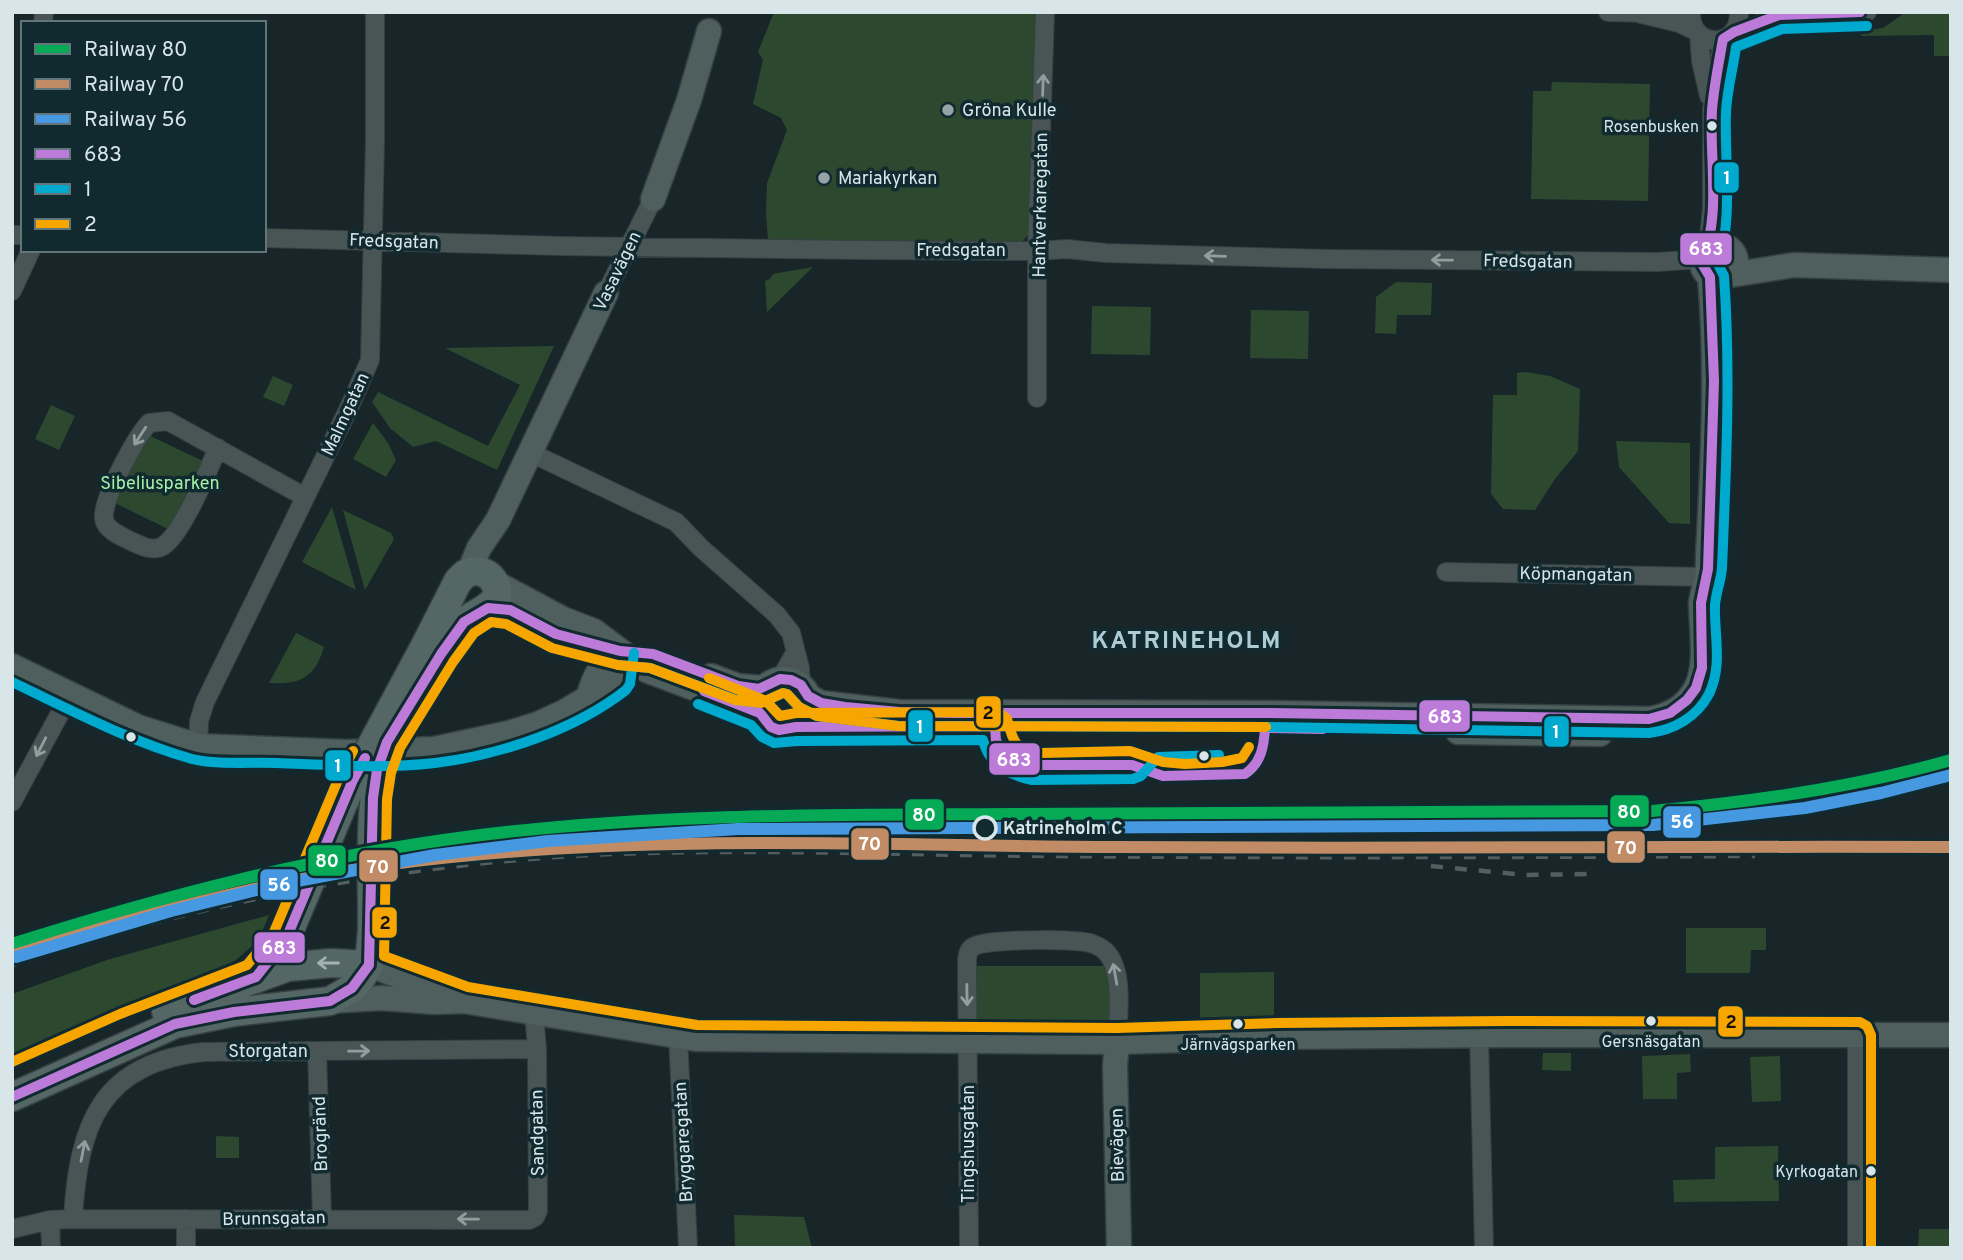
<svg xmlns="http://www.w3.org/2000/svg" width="1963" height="1260" viewBox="0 0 1963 1260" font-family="Overpass,sans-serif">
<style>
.green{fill:#2c4930}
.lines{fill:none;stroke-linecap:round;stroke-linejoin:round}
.street-casing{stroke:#354042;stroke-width:20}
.secondary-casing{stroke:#354042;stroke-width:27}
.primary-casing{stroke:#354042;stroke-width:31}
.street{stroke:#485554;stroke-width:18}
.secondary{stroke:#4f5f5d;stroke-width:24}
.primary{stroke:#546764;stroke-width:28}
.rail{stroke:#545e5f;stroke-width:4.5;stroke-dasharray:12 12;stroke-linecap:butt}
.primary-bridge-casing{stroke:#354042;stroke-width:31;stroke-linecap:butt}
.primary-bridge{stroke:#546764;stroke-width:28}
.bus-1-casing{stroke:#112a30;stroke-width:16}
.bus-2-casing{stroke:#112a30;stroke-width:16}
.bus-3-casing{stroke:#112a30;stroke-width:16}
.bus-1{stroke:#bd7bd9;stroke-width:10}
.bus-2{stroke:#00a9ce;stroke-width:10}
.bus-3{stroke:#f7a600;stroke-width:10}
.rail-1-casing{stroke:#112a30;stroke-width:18}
.rail-2-casing{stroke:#112a30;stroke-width:18}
.rail-3-casing{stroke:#112a30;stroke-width:18}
.rail-1{stroke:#06aa56;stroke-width:12}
.rail-2{stroke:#c18c65;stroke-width:12}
.rail-3{stroke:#4699e1;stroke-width:12}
.oneway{stroke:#909e9f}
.oneway2{stroke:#a3b3b4}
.poi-dot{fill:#95a3a6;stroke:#112a30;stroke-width:2.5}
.bus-dot{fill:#d8e6ea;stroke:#112a30;stroke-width:2.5}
.stop-dot{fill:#112a30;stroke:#d8e6ea;stroke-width:3.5}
.labels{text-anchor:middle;stroke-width:7;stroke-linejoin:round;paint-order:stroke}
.bus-label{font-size:16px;fill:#d8e6ea;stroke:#112a30;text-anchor:end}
.poi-label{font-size:18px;fill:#d8e6ea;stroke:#112a30;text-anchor:start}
.street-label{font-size:18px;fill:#d8e6ea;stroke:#112a30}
.park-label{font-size:18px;fill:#a3f2a8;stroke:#112a30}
.stop-label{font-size:18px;font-weight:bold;fill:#d8e6ea;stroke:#112a30;text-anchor:start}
.district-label{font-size:24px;font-weight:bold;letter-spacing:2px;fill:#afccd4;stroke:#112a30}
.line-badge{stroke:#112a30;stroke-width:2.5}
.badge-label{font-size:19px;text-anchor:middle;font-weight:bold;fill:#fff}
.pale-badge-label{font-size:19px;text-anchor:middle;font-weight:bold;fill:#111}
</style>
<rect width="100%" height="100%" fill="#182629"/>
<path class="green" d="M774,12H1040L1031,232L1019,245L768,240L766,214L767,183L787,130L781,118L753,104L763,60L758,52Z
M1906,12H1951V56H1934V35L1861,36L1860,31L1883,28Z
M1552,82L1650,84L1648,201L1531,199L1533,91H1551Z
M813,267L767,312L765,281L770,279L773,274Z
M1396,282L1432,283L1431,315H1397L1396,334L1375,333L1376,297Z
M1092,306L1151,307L1150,355L1091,354Z
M1251,310L1309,311L1308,359L1250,358Z
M554,346L497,470L436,441L413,447L390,428L372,402L378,392L488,446L520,385L445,348Z
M1525,372L1550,376L1580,389L1578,451L1555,479L1535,510L1503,509L1491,494L1493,395H1517V373Z
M273,376L293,385L284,406L263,397Z
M51,405L75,416L59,450L35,439Z
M373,423L388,443L396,460L386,477L353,459Z
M146,434L207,463L174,532L113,502Z
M1616,441L1690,443V524L1669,523L1619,467Z
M332,507L356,590L302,562Z
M343,510L391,533L394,539L365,590Z
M296,633L324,647C315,677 301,685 269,683Z
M269,915L258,941L236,960L195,980L113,1009L12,1056V994L107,960Z
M1686,928H1766V950H1751L1750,973H1686Z
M973,966H1107L1113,988L1112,1031L973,1033Z
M1274,972V1020L1200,1021V973Z
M1543,1053H1571V1071L1542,1070Z
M1690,1054L1691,1072L1677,1073V1099H1643L1642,1056Z
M1780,1056L1781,1101L1752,1102L1750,1057Z
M216,1136L239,1137V1158H216Z
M1778,1146L1779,1201L1674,1202L1673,1180L1715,1179V1147Z
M734,1215L804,1217L812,1248H735Z
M1919,1229H1951V1248H1918Z"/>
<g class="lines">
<defs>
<path id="street" d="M1608,12L1647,13
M1691,12C1690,49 1740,50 1739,12
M1765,12L1779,15L1867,12
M1637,13L1679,23L1696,31
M43,23L44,12
M1699,34L1701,61L1709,96
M1713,210L1726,246
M12,235H23
M264,238L561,246L862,250L1037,251L1067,249L1106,253L1327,259L1657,262L1702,259
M1708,248L1712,207V109L1723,39
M12,291L31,250
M606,293L653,199
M1037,398V251L1045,12
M218,448C207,472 183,533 163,546C153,552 142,546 133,542C123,537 106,531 104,519C101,501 136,437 149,423L168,421L305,497
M529,452L676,522L701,548L777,615L791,633L800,668L801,685
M1446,572L1707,577
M780,679L795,653
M198,746L199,721L205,702L349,408L370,360L375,141V12
M12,802L71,693
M1479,1035L1484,1248
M678,1036L688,1248
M317,1051L322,1218
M73,1219C78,1125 101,1062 204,1052L537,1049
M186,1219V1248
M50,1220L51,1248
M12,1229L50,1220L73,1219L529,1220L535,1217L538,1211L537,1049L534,1013
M969,1248L967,959C968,953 969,948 975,946C989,939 1078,938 1093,944C1098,946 1104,949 1107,953C1124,972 1118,1017 1117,1042
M1857,1248V1036"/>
<path id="secondary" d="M653,199L689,100L709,31
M1702 262a17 17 0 1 1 34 0a17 17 0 1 1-34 0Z
M1731,275L1794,265L1951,270
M469,572L479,548L498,520L606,293
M494,582L563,619L594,631L646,670L760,713
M488,608L510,610L546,629
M12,666L138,727L198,746L346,752L434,749L509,733L538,724L564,712L616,681L620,651
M711,676L738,686L765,688
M758 705a26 26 0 1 1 52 0a26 26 0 1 1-52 0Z
M589,696C594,675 602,663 620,651
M808,696L821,703L899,712L1266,713L1649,719C1669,716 1686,707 1696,688C1708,664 1701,629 1701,603C1702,594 1705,586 1707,577C1708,570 1708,562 1708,555C1713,462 1718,370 1710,277
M796,727L904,726
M1458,732L1600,734
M369,965L454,996
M330,1001L381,998L435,1002L464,1001L696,1039L1117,1042L1277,1037L1505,1035H1951
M1117,1042L1115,1065L1119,1248"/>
<path id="primary" d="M425,646L458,581L465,574L474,571C481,571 488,573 493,580C509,604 475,611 463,623C455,631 448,644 441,654
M166,1011L288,967L331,963L369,965
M12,1097L175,1024L234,1012L330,1001L352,988L362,977L369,965L372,931"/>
</defs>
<use href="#street" class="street-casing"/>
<use href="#secondary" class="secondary-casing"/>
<use href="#primary" class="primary-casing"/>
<use href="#street" class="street"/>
<use href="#secondary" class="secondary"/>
<use href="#primary" class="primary"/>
<path class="rail" d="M1431,866L1526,875L1587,874
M12,965C199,903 394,865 591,855C743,848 897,855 1049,856C1285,858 1520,857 1755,856"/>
<defs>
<path id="primary-bridge" d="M372,931C373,868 366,802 387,743
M286,939L353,780L425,646"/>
</defs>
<use href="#primary-bridge" class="primary-bridge-casing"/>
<use href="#primary-bridge" class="primary-bridge"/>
<defs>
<path id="bus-1" d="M704,691L760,713L771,727L779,730L796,727L995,726L996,741L1006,755L1026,765H1132L1163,776L1245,774C1261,763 1264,747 1265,728L1323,729
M194,1000L256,977L286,939L353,780L365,758
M12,1097L175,1024L234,1012L330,1001L352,988L369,965L373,798L377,770L387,742L441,654L464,622L488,608L510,610L556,634L620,651L653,654L738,686L759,689L780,679L791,680L801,685L808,696L821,703L845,707L899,712L958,713H1266L1649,719L1670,713L1687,700L1696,688L1702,668L1701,603L1708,569L1714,381L1710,277L1701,262C1722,219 1709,157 1712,110C1714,86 1719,62 1723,39L1734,32L1779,15L1860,12"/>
<path id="bus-2" d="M619,665L650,668L736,700L761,703L783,693L787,694L799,707L817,716L899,726L1266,727L1649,733C1674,730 1697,717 1709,694C1723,665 1714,635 1715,605C1716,592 1721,581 1722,568C1726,471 1731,374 1724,276L1717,262C1734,228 1724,152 1726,112C1727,90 1733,69 1736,47L1782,29L1867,26
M12,682C71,710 129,741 192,759C214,765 252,762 277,763C329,765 383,769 435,763C500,755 575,730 626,690L630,684L634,653
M698,704L751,725L762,737L774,743L797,741L983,740C989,765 1009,775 1032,780L1133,779L1141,776L1158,757L1219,755"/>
<path id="bus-3" d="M709,678L766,701L780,716L796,713L998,712L1007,719C1014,743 1014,749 1041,753L1130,751L1163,762L1185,764L1222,762L1242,758L1249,747
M1266,727L898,726L817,716L799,707L787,694L783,693L761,703L735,700L650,668L618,665L552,648L506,624L491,622L474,633L453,662L400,748L391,773L387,799L384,956L468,987L697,1025L1117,1028L1277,1023L1505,1021L1860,1022L1867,1026L1871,1035V1248
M12,1062L120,1014L247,965L274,932L340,775L353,751"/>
</defs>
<use href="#bus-1" class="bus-1-casing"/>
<use href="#bus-2" class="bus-2-casing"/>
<use href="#bus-3" class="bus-3-casing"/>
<use href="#bus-1" class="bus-1"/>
<use href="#bus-2" class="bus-2"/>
<use href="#bus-3" class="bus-3"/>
<defs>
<path id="rail-1" d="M12,944C163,896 316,856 473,836C652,813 832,815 1012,814C1225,813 1439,812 1652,811C1753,802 1853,788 1951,760"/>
<path id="rail-2" d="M12,956C155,910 301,872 451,857C673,834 896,846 1117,847C1395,849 1673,846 1951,847"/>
<path id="rail-3" d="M16,957L171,911L276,885L435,855L548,841L738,829L1653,825L1805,808L1881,793L1951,775"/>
</defs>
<use href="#rail-1" class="rail-1-casing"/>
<use href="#rail-2" class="rail-2-casing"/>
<use href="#rail-3" class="rail-3-casing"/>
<use href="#rail-1" class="rail-1"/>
<use href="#rail-2" class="rail-2"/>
<use href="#rail-3" class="rail-3"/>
</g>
<defs><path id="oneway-shaft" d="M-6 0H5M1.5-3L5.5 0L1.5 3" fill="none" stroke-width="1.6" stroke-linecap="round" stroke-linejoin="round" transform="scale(1.75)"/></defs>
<g class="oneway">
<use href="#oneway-shaft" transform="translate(1043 85) rotate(-88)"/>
<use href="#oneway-shaft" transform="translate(1215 256) rotate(-178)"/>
<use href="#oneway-shaft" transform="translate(1442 260) rotate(-179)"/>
<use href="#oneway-shaft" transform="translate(140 436) rotate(123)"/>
<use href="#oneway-shaft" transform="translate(41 747) rotate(117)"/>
<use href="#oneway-shaft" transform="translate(1115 974) rotate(-100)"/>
<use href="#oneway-shaft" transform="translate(967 995) rotate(89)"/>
<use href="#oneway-shaft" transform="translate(359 1051) rotate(-1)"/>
<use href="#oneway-shaft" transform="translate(83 1151) rotate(-79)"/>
<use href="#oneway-shaft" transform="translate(468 1219) rotate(-179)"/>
</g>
<use class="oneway2" href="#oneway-shaft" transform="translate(328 963) rotate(180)"/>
<g class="poi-dot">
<circle cx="948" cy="110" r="7"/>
<circle cx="824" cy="178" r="7"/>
</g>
<g class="bus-dot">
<circle cx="1712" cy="126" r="6"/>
<circle cx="131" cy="737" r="6"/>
<circle cx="1204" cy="756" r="6"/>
<circle cx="1651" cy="1021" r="6"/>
<circle cx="1238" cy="1024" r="6"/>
<circle cx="1871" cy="1171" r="6"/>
</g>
<circle class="stop-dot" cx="985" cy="828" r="11"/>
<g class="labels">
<g class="bus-label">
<text x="1699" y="132">Rosenbusken</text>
<text x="1651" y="1047" text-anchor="middle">Gersnäsgatan</text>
<text x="1238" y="1050" text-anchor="middle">Järnvägsparken</text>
<text x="1858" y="1177">Kyrkogatan</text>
</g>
<g class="poi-label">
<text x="962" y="116">Gröna Kulle</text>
<text x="838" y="184">Mariakyrkan</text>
</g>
<g class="street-label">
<text transform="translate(1040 205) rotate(-89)" y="6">Hantverkaregatan</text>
<text transform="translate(394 241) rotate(2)" y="6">Fredsgatan</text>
<text x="961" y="256">Fredsgatan</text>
<text transform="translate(1528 261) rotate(1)" y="6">Fredsgatan</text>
<text transform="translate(617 271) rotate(-64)" y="6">Vasavägen</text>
<text transform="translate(345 414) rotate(-65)" y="6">Malmgatan</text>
<text transform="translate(1576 574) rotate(1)" y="6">Köpmangatan</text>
<text x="268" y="1057">Storgatan</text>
<text transform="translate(537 1133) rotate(-91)" y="6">Sandgatan</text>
<text transform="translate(320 1134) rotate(-92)" y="6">Brogränd</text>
<text transform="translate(683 1142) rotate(-93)" y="6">Bryggaregatan</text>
<text transform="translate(968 1144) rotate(-90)" y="6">Tingshusgatan</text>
<text transform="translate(1117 1145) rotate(-91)" y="6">Bievägen</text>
<text transform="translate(274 1218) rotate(-1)" y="6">Brunnsgatan</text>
</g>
<g class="park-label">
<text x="160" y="489">Sibeliusparken</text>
</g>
<g class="stop-label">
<text x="1003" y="834">Katrineholm C</text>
</g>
<g class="district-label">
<text x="1187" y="648">KATRINEHOLM</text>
</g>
</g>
<g class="line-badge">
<rect x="1713" y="161" width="27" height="33" rx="7" fill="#00a9ce"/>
<rect x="1679" y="232" width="54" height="34" rx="7" fill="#bd7bd9"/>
<rect x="975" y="695" width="27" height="34" rx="7" fill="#f7a600"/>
<rect x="1418" y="699" width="53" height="34" rx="7" fill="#bd7bd9"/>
<rect x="907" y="709" width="27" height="34" rx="7" fill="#00a9ce"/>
<rect x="1543" y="715" width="27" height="33" rx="7" fill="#00a9ce"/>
<rect x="988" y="742" width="53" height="34" rx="7" fill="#bd7bd9"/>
<rect x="324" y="749" width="28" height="33" rx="7" fill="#00a9ce"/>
<rect x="1609" y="794" width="41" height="34" rx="7" fill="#06aa56"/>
<rect x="904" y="798" width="41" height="33" rx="7" fill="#06aa56"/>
<rect x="1662" y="805" width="40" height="34" rx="7" fill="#4699e1"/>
<rect x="850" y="827" width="40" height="34" rx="7" fill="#c18c65"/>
<rect x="1606" y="830" width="40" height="34" rx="7" fill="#c18c65"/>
<rect x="307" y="844" width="40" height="33" rx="7" fill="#06aa56"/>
<rect x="358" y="849" width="41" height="34" rx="7" fill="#c18c65"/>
<rect x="259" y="868" width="40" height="33" rx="7" fill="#4699e1"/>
<rect x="371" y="906" width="27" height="33" rx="7" fill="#f7a600"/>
<rect x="253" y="931" width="53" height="33" rx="7" fill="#bd7bd9"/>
<rect x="1717" y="1005" width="27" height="33" rx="7" fill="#f7a600"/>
</g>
<g class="badge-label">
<text x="1727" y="184">1</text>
<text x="1706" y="255">683</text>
<text x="1445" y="723">683</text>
<text x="920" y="733">1</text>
<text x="1556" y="738">1</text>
<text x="1014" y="766">683</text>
<text x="338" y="772">1</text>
<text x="1629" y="818">80</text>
<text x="924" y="821">80</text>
<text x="1682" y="828">56</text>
<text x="870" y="850">70</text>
<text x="1626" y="854">70</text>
<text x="327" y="867">80</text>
<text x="378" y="873">70</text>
<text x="279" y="891">56</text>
<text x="279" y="954">683</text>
</g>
<g class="pale-badge-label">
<text x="988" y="719">2</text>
<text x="385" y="929">2</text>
<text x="1731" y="1028">2</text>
</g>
<rect width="1963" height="1260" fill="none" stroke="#d8e6ea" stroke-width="28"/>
<rect x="21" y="21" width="245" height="231" fill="#112a30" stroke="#61757a" stroke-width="2"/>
<rect x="35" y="44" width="35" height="10" fill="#06aa56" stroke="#61757a" stroke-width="2"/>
<text x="84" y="56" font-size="21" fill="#d8e6ea">Railway 80</text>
<rect x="35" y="79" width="35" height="10" fill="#c18c65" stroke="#61757a" stroke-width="2"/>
<text x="84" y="91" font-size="21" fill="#d8e6ea">Railway 70</text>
<rect x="35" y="114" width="35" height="10" fill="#4699e1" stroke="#61757a" stroke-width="2"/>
<text x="84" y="126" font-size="21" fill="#d8e6ea">Railway 56</text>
<rect x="35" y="149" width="35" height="10" fill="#bd7bd9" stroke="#61757a" stroke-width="2"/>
<text x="84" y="161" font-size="21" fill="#d8e6ea">683</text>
<rect x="35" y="184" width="35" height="10" fill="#00a9ce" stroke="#61757a" stroke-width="2"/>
<text x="84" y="196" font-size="21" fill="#d8e6ea">1</text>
<rect x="35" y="219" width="35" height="10" fill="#f7a600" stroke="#61757a" stroke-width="2"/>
<text x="84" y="231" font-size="21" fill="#d8e6ea">2</text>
</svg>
